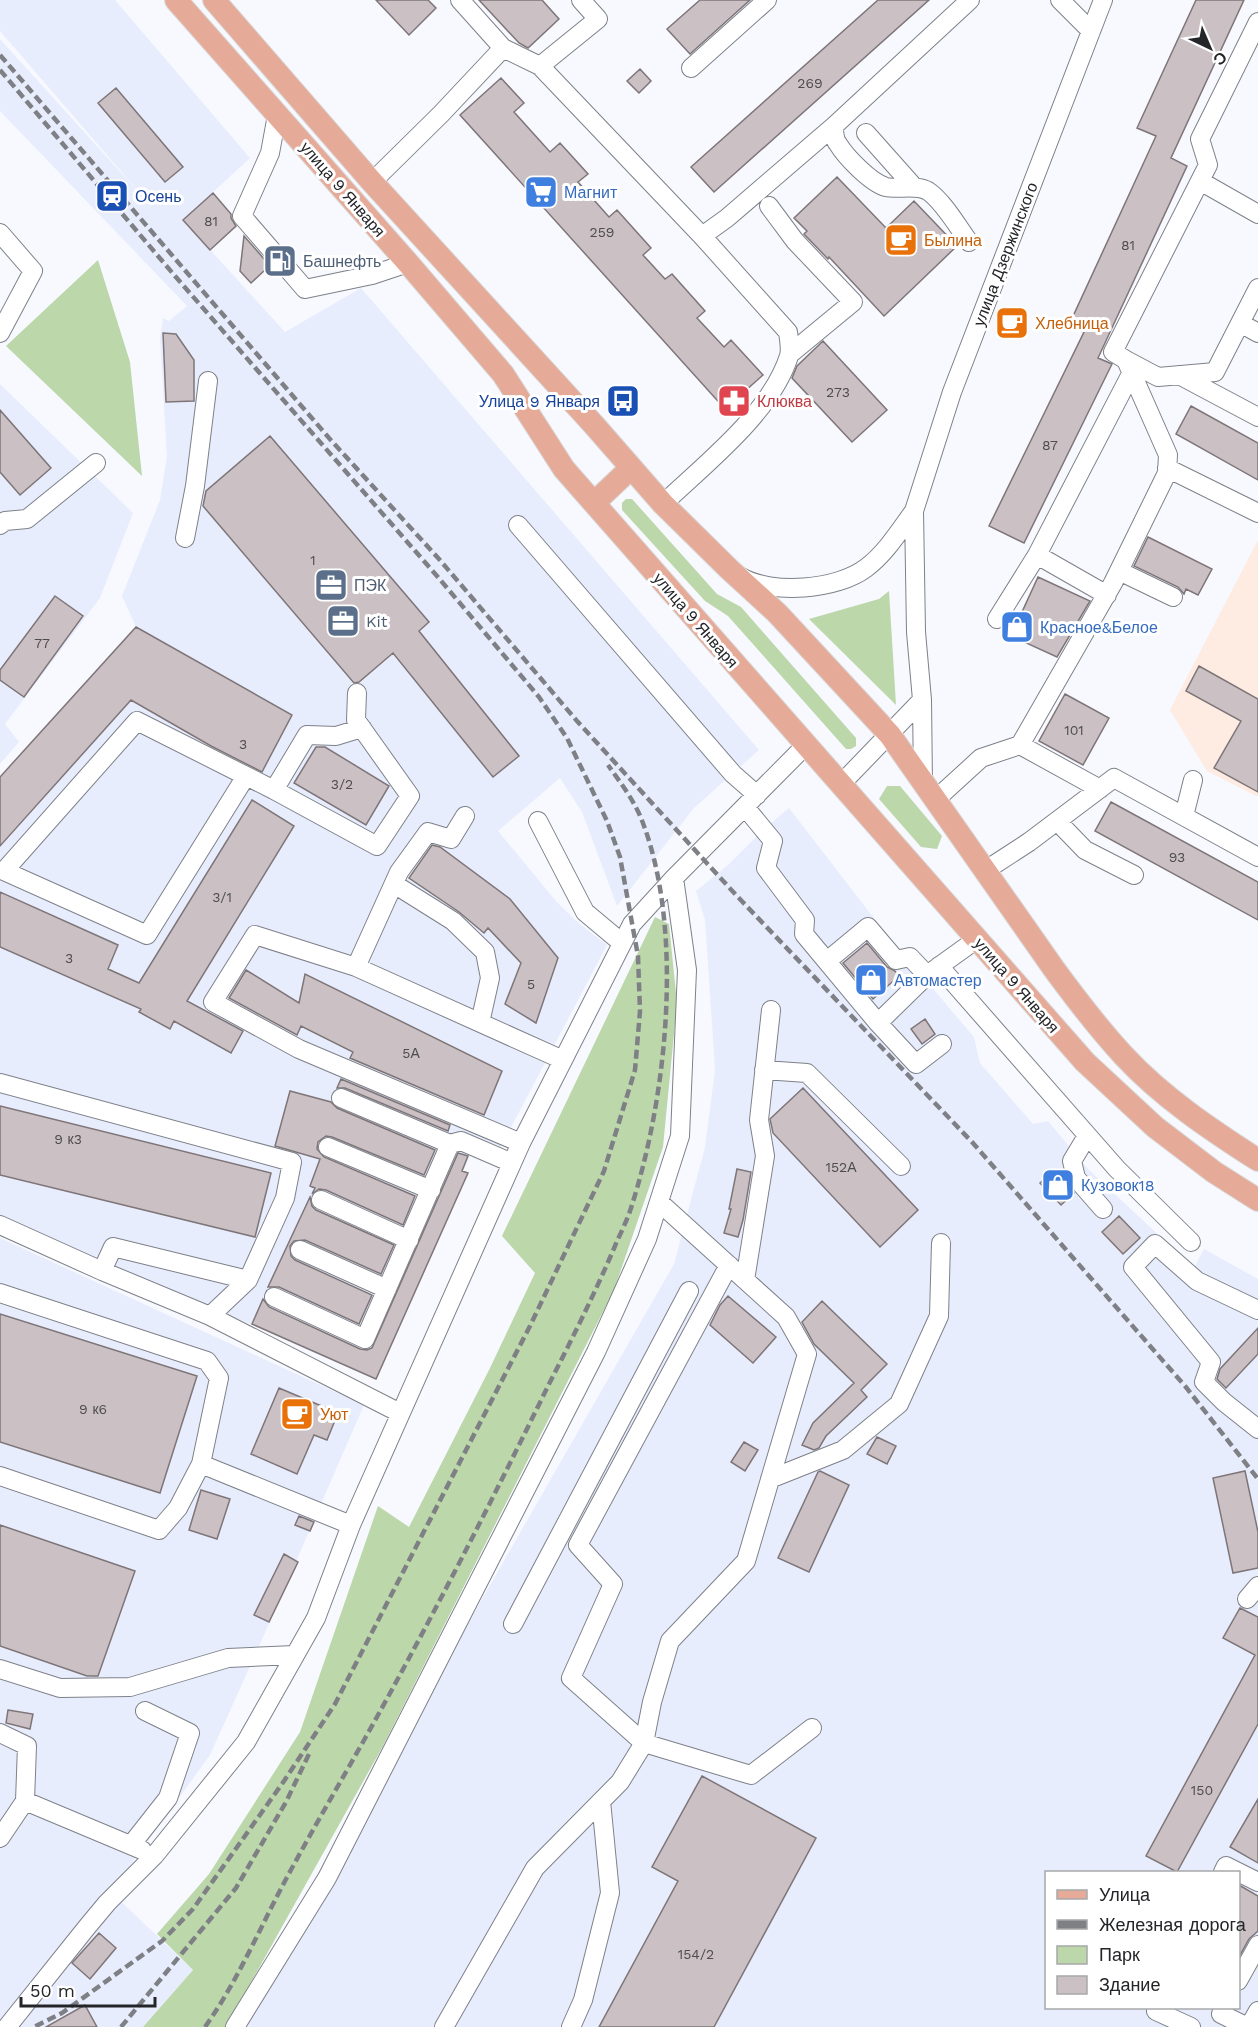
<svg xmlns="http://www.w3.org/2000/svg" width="1258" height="2027" viewBox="0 0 1258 2027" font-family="'Work Sans',sans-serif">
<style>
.built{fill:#e8edfd;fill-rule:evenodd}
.education{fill:#feebe2}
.green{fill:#bcd7aa}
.building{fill:#cbc1c4;stroke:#7e7578;stroke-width:1.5}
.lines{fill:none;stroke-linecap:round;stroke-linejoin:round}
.minor-casing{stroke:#7e8189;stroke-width:20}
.major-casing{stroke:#d8d8d8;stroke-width:24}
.minor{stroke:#fff;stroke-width:18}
.major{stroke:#e6ab98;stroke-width:22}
.rail{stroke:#7f8085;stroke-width:4.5;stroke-dasharray:9 4.5;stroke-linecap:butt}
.labels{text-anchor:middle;stroke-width:6;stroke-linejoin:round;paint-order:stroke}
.number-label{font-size:14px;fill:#4e4c4f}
.street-label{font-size:16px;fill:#242528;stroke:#fff}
.shop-label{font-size:16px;fill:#366cbe;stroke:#fff;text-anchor:start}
.transit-label{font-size:16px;fill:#164399;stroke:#fff;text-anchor:start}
.food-label{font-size:16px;fill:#c56008;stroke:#fff;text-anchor:start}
.service-label{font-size:16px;fill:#4e5e75;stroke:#fff;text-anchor:start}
.health-label{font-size:16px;fill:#be3a42;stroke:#fff;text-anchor:start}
</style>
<rect width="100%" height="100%" fill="#f7f9ff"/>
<path class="built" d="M0,0H115L250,158L183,220L285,332L361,288L759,750L694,808L617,906L582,812L560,778L498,831L556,901L576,921L607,945L498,1152L475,1143L376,1380L243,1321L0,1217V777L136,627L122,596L160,500L167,456L160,339L163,318L169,321L187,306L0,111V39L144,198L0,31ZM251,800L294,827L192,993L149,967Z
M0,384L133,513L100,598L5,724L19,742L0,764Z
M789,808L883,930L974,1037L980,1063L1033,1124L1048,1121L1089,1170L1194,1268L1204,1249L1258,1279V2027H237L674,1264L705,1147L715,1070L705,920L696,891L728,865L764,829ZM1046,1872H1238V2008H1046Z
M0,1238L364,1405L257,1651L210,1755L111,1892L193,1970L143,2027H0Z"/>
<path class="education" d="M1258,540V797L1207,771L1170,710Z"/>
<path class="green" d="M98,260L130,362L142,476L6,346Z
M626,499H632L717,594L741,607L856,738V746L851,749H846L728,616L705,601L622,510V503Z
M889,591L896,705L809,619L879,599Z
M887,786H900L942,836L937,849L921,847L879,799Z
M655,917L669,924L677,1003L663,1147L614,1290L383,1746L226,2027H143L193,1970L157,1934L209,1874L300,1732L378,1506L409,1527L490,1368L535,1273L502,1236Z"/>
<path class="building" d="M376,0H428L436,8L409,35Z
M479,0H542L559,19L528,48L519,43Z
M700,0H750L690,54L667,29Z
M878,0H929L714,192L691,167Z
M1196,0H1244L1171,158L1187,166L1098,358L1112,364L1024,543L989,526L1084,332L1069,325L1156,136L1137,128Z
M640,69L651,81L639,93L627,81Z
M501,78L524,103L514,112L550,152L560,143L588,174L578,182L609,217L617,210L651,248L643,255L665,279L672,274L705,311L697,318L724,347L731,340L763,375L725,409L460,115Z
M116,88L183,167L165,182L98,103Z
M837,177L886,228L914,201L957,246L884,316L829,257L828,259L804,234L807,231L794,218Z
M213,193L231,214V218L236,226L210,250L183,220Z
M244,236L265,260V270L251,283L240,271Z
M163,333L176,334L194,360V401L166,402Z
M823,341L887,410L852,442L792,378L797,366Z
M1191,406L1258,443V480L1176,434Z
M0,410L51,468L20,495L0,472Z
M270,436L429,622L419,631L519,756L493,777L393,653L359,682L354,683L203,506L206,491Z
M1148,537L1212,569L1198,595L1186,589L1184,594L1178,587L1134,566Z
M1038,577L1090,601L1057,657L1011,636Z
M55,596L83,616L24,697L0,680V670Z
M136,627L292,715L262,772L211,746L131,700L0,846V777Z
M1199,666L1258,699V792L1214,768L1241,721L1186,691Z
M1065,694L1109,718L1083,765L1039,741Z
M316,747H325L389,786L366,825L294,783Z
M252,800L294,826L187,1001L243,1031L231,1053L174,1021L170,1029L139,1012L141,1009L0,947V892L118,945L108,969L139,983Z
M1111,802L1258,882V920L1095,831Z
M432,845L440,847L510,899L558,958L536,1023L505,1004L521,963L488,928L484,933L459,912L409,878Z
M867,943L887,967L895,971L899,976L873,999L843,963Z
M246,970L299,1003L305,974L502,1071L484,1115L350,1058L353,1052L301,1026L297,1035L229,998Z
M925,1019L935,1034L922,1044L911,1029Z
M341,1079L450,1125L448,1131L345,1088H337Z
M803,1088L918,1210L880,1247L773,1133L770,1119Z
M290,1091L331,1102L337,1108L435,1150L424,1175L332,1137L326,1136L318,1142L317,1149L324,1157L415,1196L403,1225L326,1190L319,1189L312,1194L315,1188L310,1186L320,1159L275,1146Z
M0,1106L271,1173L255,1237L0,1175Z
M458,1153L468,1156L462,1171L468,1173L376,1379L252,1324L263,1299L269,1307L360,1349L367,1350L372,1348Z
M737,1169L751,1172L743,1220L738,1237L724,1233L731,1209H729Z
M1054,1170L1074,1193L1061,1205L1040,1183Z
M310,1197L312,1206L316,1210L394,1245L381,1274L305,1240L294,1241L290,1246L291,1256L295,1260L372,1295L359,1324L279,1287H268Z
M1119,1216L1140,1238L1123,1254L1102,1232Z
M728,1296L776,1337L753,1363L710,1325L720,1305Z
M822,1301L887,1364L861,1390L867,1397L826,1436L819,1448L814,1450L802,1445L813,1423L854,1383L814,1344L802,1322Z
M0,1314L197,1376L160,1493L0,1442Z
M1258,1328V1354L1226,1388L1217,1379L1220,1369Z
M279,1388L338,1413L327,1440L314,1435L297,1474L251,1454Z
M877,1437L896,1446L887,1464L867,1454Z
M744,1442L758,1450L745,1471L731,1462Z
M820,1471L849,1485L809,1572L778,1558L818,1472Z
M1245,1471L1258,1532V1568L1233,1573L1213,1478Z
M201,1490L230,1499L217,1539L189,1530Z
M299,1516L314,1522L310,1531L295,1525Z
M0,1525L135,1571L98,1676H87L0,1646Z
M284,1554L298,1562L269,1622L254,1615Z
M1240,1608L1258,1617V1724L1177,1872L1146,1856L1255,1655L1223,1638Z
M8,1710L33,1714L30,1729L6,1723Z
M702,1776L816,1838L714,2027H599L678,1881L652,1867Z
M1258,1799V1863L1230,1847Z
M1239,1885L1258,1896V1931L1249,1939L1239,1957Z
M99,1933L116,1948L90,1979L72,1963Z
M85,2005L97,2027H46Z"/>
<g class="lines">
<defs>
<path id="minor" d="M460,0L503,48L540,66L702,236L788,332C789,340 791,349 789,356C771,413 706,463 663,504
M1060,0L1091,31
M540,66L598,19L581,0
M691,68L767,0
M277,115L270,153L242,216L305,289L372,275L408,263
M866,133L914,187
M1200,181L1258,214
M372,182L441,114L503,48
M769,206L795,241L853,302L790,354
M0,233L33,271L0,333
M702,236L727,218L834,126
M969,242C958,227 943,201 928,191C916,184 899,190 886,187C871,183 846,157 838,144C834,139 834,133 834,126L970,0
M1240,323L1258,333
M1126,360L1113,352L1208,165L1200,139L1258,22
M1179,375L1258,417
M1167,468L1258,513
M0,525L5,521L27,519L96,463
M518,525L733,774L757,795
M185,538L195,486L208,381
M1119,571L1173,597
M741,577C772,595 837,590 866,568C886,553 900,530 914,511
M1107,595L1037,555L1132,372
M997,619L1037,555
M1020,745L1100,789
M246,776L147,935L4,871L137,721L274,790L377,846L410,796L356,720L357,693
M841,784L922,700
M923,784L922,700L916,632L914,511L952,392L1103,0
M274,790L307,735L336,736L362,728
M935,800L981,758L1020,745L1113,583L1167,473L1168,455L1126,360L1158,377L1215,372L1258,288
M745,807L773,841L766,868L805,920L804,934L878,1023L916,1064L942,1044
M1184,816L1193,780
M538,821L585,912L622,943
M1057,821L1085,850L1134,875
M986,870L1029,842L1114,778L1258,857
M394,884L453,921L485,952L490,978L480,1023
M827,961L868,927L896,960L910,957L927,975L977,939
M939,966L1117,1169L1191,1242
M356,967L399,872L428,832L451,839L465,816
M878,1023L927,975
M764,1070L807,1073L901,1166
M0,1083L292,1162L285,1198L248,1280L210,1316
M341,1098L450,1144
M1087,1136L1072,1161L1076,1178L1103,1209
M521,1143L299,1049L213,1002L255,935L356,967L563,1060
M328,1147L431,1190
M321,1200L409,1240
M0,1225L102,1271L210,1316L400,1413
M300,1250L387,1289
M729,1265L578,1545L613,1584L571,1678L644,1743L751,1775L812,1728
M102,1271L113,1247L248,1280
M745,1280L765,1156L759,1120L771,1010
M0,1293L207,1361L219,1378L201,1464L178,1508L159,1530L0,1476
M274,1297L365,1339L450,1144L461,1141L512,1163
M1258,1310L1197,1281L1155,1244L1133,1267L1211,1362L1204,1382L1224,1402L1258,1429
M201,1464L351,1525
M770,1479L843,1450L899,1404L939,1316L941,1243
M1247,1599L1258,1586
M513,1624L689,1291
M0,1669L60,1688L130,1687L228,1658L295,1655
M0,1733L27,1746L25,1801L0,1838
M25,1801L142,1850
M131,1845L168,1798L190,1733L145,1711
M1223,1872L1226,1866L1258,1882
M1238,1981L1258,1945
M1224,2008L1221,2014L1248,2027
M1156,2011L1191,2027
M7,2027L87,1927L107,1903L154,1856L246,1742L316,1618L351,1525L521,1143L632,924L674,878L806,745
M235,2027L327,1878L596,1352L647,1239L680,1136L687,970L674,878
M444,2027L535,1868L620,1782L644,1743L652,1702L670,1641L746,1561L807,1354L786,1317L659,1202
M571,2027L583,2000L610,1893L601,1801
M1249,2027L1258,2011"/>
<path id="major" d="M176,0L408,263L503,374L564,469L1085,1062L1155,1127L1214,1172L1258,1200
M214,0L372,182L594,425L663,504L729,569L777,613L890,735L1054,969C1076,999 1099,1029 1124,1056C1162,1097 1211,1130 1258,1160
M594,503L631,468"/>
</defs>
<use href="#minor" class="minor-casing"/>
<use href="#major" class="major-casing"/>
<use href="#minor" class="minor"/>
<use href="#major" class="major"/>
<path class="rail" d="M0,55L329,438L439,559L577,721L736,895L972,1142L1185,1386L1258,1479
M0,70L175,276L437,576L539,697L567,738L607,821L620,857L638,956L640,1011L635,1070L604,1171L530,1326L335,1704L284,1781L193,1909L162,1941L62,2013L34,2027
M121,2027L236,1888L286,1802L309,1754
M205,2027C237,1982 259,1930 285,1881C310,1834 337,1788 363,1742C429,1624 490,1505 549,1384C572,1339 595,1293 615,1246C620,1234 627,1221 631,1208C667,1097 685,928 641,818C633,799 620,782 608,765"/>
</g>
<defs>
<symbol id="supermarket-square" viewBox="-11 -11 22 22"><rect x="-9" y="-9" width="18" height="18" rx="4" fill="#3f7fe0" stroke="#fff"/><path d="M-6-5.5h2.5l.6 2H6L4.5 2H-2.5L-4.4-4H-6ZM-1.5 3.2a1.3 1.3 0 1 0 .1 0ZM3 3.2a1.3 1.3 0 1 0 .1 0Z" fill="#fff"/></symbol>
<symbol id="station-square" viewBox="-11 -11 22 22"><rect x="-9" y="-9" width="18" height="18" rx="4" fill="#1a4fb4" stroke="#fff"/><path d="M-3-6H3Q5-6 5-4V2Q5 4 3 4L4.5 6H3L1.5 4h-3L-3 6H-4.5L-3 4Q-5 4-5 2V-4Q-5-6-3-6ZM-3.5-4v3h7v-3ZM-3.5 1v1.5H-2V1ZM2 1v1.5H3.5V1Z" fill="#fff"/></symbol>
<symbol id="cafe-square" viewBox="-11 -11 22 22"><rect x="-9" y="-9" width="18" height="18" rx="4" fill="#e8710a" stroke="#fff"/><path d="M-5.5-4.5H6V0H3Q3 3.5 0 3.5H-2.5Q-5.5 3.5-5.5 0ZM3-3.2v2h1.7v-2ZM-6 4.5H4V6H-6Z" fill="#fff"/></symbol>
<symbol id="fuel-square" viewBox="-11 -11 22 22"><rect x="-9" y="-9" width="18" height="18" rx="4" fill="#5c6f8a" stroke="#fff"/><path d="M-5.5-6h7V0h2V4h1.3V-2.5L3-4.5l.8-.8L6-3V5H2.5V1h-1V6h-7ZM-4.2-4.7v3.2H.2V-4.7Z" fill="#fff"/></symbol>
<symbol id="bus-square" viewBox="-11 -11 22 22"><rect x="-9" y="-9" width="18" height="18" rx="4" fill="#1a4fb4" stroke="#fff"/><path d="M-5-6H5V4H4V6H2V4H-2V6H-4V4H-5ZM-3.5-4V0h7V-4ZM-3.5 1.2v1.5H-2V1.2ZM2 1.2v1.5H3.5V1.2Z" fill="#fff"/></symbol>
<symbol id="pharmacy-square" viewBox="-11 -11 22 22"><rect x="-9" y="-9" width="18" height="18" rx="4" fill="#e0444e" stroke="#fff"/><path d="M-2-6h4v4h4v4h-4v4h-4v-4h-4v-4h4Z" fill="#fff"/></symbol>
<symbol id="office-square" viewBox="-11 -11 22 22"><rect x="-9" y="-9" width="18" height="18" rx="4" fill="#5c6f8a" stroke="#fff"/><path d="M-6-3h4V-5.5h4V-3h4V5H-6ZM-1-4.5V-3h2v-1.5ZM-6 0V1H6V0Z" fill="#fff"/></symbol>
<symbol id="shop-square" viewBox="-11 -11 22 22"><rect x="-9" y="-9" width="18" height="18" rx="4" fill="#3f7fe0" stroke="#fff"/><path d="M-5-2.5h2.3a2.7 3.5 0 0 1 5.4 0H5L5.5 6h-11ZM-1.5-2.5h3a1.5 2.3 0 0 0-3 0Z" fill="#fff"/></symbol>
</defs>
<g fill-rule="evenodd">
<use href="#supermarket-square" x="522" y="173" width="38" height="38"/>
<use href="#station-square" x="93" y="177" width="38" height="38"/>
<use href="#cafe-square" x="882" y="221" width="38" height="38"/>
<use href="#fuel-square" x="261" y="242" width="38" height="38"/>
<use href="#cafe-square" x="993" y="304" width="38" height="38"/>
<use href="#bus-square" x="604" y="382" width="38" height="38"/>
<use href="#pharmacy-square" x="715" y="382" width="38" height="38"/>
<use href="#office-square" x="312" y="566" width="38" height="38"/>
<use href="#office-square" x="324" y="602" width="38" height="38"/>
<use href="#shop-square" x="998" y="608" width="38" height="38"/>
<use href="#shop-square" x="852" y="961" width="38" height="38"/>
<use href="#shop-square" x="1039" y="1166" width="38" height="38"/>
<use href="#cafe-square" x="278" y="1395" width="38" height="38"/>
</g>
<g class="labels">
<g class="number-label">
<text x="810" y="88">269</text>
<text x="211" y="226">81</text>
<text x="602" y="237">259</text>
<text x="1128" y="250">81</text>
<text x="838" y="397">273</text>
<text x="1050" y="450">87</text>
<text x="313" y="565">1</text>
<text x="42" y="648">77</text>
<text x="1074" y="735">101</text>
<text x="243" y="749">3</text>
<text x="342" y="789">3/2</text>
<text x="1177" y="862">93</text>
<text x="222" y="902">3/1</text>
<text x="69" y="963">3</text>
<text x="531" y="989">5</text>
<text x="411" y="1058">5А</text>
<text x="68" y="1144">9 к3</text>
<text x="841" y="1172">152А</text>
<text x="93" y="1414">9 к6</text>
<text x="1202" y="1795">150</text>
<text x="696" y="1959">154/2</text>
</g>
<g class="street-label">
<text transform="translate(343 189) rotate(49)" y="6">улица 9 Января</text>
<text transform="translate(1005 254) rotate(-69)" y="6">улица Дзержинского</text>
<text transform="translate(696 620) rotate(49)" y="6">улица 9 Января</text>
<text transform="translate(1017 985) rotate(49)" y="6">улица 9 Января</text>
</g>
<g class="shop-label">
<text x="564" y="198">Магнит</text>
<text x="1040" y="633">Красное&amp;Белое</text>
<text x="894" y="986">Автомастер</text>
<text x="1081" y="1191">Кузовок18</text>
</g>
<g class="transit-label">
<text x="135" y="202">Осень</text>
<text x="600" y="407" text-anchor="end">Улица 9 Января</text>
</g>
<g class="food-label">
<text x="924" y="246">Былина</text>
<text x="1035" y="329">Хлебница</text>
<text x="320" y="1420">Уют</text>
</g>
<g class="service-label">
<text x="303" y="267">Башнефть</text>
<text x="354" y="591">ПЭК</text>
<text x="366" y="627">Kit</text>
</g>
<g class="health-label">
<text x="757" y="407">Клюква</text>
</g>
</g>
<rect x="1045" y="1871" width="195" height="138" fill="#ffffff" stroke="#a7a8a9" stroke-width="1.5"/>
<rect x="1057" y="1890" width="30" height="9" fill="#e6ab98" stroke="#a7a8a9" stroke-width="1.5"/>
<text x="1099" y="1901" font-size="18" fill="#242528">Улица</text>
<rect x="1057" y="1920" width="30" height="9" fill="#7f8085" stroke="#a7a8a9" stroke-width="1.5"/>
<text x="1099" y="1931" font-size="18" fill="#242528">Железная дорога</text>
<rect x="1057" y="1946" width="30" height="18" fill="#bcd7aa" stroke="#a7a8a9" stroke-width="1.5"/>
<text x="1099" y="1961" font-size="18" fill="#242528">Парк</text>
<rect x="1057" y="1976" width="30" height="18" fill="#cbc1c4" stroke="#a7a8a9" stroke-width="1.5"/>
<text x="1099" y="1991" font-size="18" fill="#242528">Здание</text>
<g transform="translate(1210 48) rotate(136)" stroke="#ffffff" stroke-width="4.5" paint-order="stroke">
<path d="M0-4.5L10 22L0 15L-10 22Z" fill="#242528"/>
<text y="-9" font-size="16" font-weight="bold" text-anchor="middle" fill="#242528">С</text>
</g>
<path d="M21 1997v9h134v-9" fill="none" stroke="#242528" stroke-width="3"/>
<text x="30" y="1997" font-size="18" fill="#242528" stroke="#ffffff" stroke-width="4.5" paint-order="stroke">50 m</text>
</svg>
